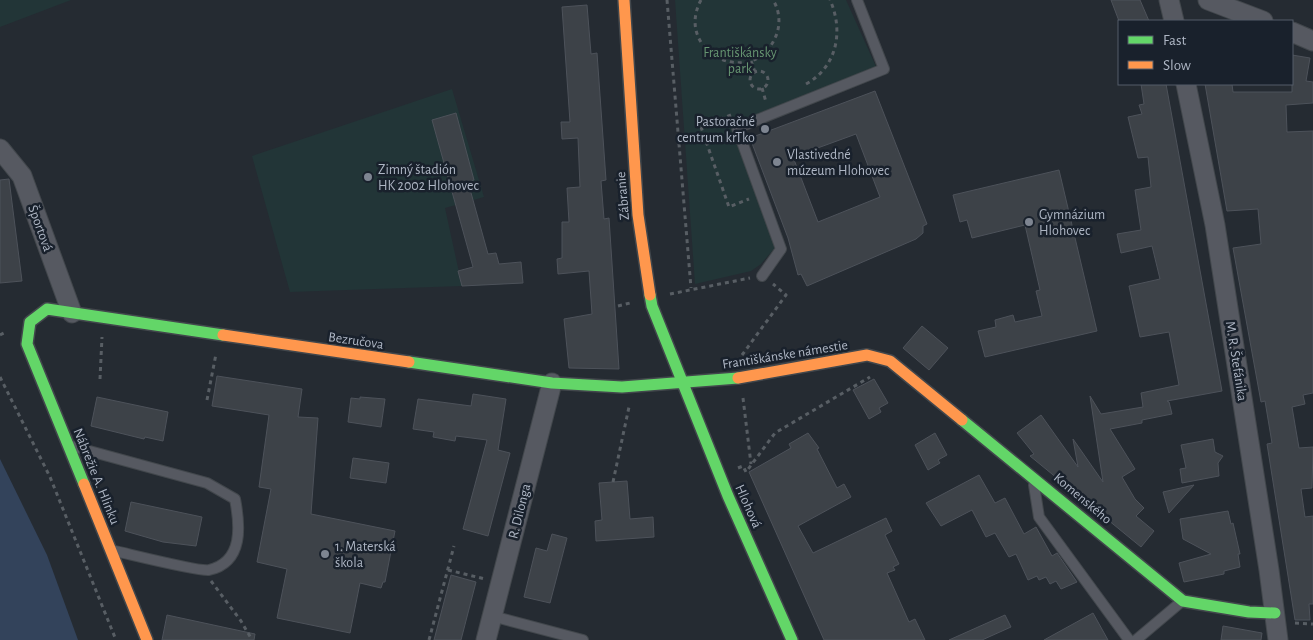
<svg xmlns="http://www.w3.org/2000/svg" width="1313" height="640" viewBox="0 0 1313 640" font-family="'Alegreya Sans',sans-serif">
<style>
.green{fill:#223537}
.water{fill:#33435b}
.building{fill:#3d4248;stroke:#4d525a;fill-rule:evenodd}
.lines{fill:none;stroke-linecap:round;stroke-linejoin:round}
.lane-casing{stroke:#42474c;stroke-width:12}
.street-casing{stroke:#42474c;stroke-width:21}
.fast-casing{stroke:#42474c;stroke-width:14}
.slow-casing{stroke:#42474c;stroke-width:14}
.path{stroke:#585e64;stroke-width:3;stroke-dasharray:4 4;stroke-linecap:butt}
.lane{stroke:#565961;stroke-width:10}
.street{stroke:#565961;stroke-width:19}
.fast{stroke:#63d668;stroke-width:11}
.slow{stroke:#ff974d;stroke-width:11}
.poi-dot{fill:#7e8591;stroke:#19212c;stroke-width:2}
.labels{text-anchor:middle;stroke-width:5;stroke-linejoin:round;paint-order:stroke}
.park-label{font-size:14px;fill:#669571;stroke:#19212c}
.poi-label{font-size:14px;fill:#aeb6c4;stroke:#19212c;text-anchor:start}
.street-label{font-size:14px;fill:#aeb6c4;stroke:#19212c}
</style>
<rect width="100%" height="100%" fill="#252b32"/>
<path class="green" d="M0,0H71L0,27Z
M675,0H846L878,71L737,128L779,243L761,264L751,271L695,284Z
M452,89L484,197L445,208L462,286L290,292L252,156Z"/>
<path class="water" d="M0,459L47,555L78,640H0Z"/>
<path class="building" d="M1111,0H1140L1149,21H1119Z
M587,5L591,54L597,53L606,180L601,181L604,219L609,218L619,369L569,368L564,319L592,314L589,271L558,274L557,259L562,258V222H569L567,188L580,187L578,138L562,139L561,122H570L562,7Z
M1292,55L1310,58L1306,81L1313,82V103L1286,105L1287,132L1313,131V393L1303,395L1305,404L1292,407L1299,448L1313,447L1312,488L1301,489L1305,517L1313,516V604H1309L1310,620H1295L1267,444L1272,443L1265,401L1261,402L1233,248L1261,244L1258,209L1227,211L1205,84H1232L1233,92H1292Z
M1141,84H1166L1222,391L1167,401L1169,402L1172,414L1142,420V423L1110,429L1135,469L1122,477L1135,499L1144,508L1136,516L1154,531L1141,547L1030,456L1034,454L1017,433L1041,415L1078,467L1073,439L1103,482L1090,396L1101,414L1143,407L1141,393L1179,385L1169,332L1140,337L1129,286L1160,279L1152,246L1121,253L1117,234L1141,230L1135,190L1151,187L1148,157L1138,158L1128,117L1142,114L1139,105L1144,104Z
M875,91L927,224L923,226V233L916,239L807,286L801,274L798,275L788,238L750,138ZM856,134L880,197L818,222L793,157Z
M456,113L474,180L468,182L488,254L496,253L499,264L521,262L523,283L462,286L458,271L473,267L432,120Z
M1059,170L1097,331L985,357L978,331L996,327L995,320L1013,315L1015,322L1042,316L1036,291L1040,290L1025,225L972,238L967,220L960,222L953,195Z
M9,179L22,281L0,283V180Z
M922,326L948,348L929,370L903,348Z
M217,376L302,389L298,417L318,418L311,514L395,531L385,582H383L381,588L360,583L350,633L277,618L287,569L257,562L271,489L259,487L269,415L212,406Z
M874,379L888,403L879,408L881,412L869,419L853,390Z
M473,394L506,399L498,450L510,453L488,536L463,529L487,440L456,436L455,441L433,437L434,432L413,429L418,399L471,406Z
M97,397L168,412L163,441L145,437L144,439L91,426Z
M360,397L385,399L381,427L348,422L351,398L360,399Z
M808,433L819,448L817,449L837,488L844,484L851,497L798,526L813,553L886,518L892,531L885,535L899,564L893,567L895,570L887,573L909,622L915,619L925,640H824L749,472L791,448L789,444Z
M935,433L947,455L938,460L940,463L928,470L915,445Z
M1213,439L1215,452L1223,456L1218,463L1219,476L1182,483L1180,469L1186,468L1181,445Z
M353,458L389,463L386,483L350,478Z
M979,475L995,503L1005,498L1024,534L1036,527L1052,556L1057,553L1077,582L1061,589L1056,581L1050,584L1046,577L1039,580L1037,576L1028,580L1016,554L1009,557L995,533L986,537L972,510L941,526L926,503Z
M627,481L630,519L653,517L654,537L596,541L595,521L602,520L599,483Z
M1194,485L1169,513L1163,492Z
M131,502L202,517L196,546L163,542L125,531Z
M1228,511L1231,524L1233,523L1240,554H1238L1240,567L1224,571V574L1184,582L1179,563L1211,554L1183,539L1180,519Z
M552,534L567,538L550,603L524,597L536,548L547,551Z
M451,575L476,582L461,640H434Z
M1093,613L1108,640H1044Z
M167,615L255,634L254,640H162Z
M1005,615L1011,627L982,640H949Z
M1223,626L1262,633L1261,640H1221Z"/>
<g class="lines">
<defs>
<path id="lane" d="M762,276L781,249L737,128L884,69L857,0
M71,446L207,483L235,499C240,525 244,562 209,570C200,572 129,554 115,551
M1034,485L1039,517L1129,640
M492,616L583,640
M1136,640L1181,602"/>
<path id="street" d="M1169,0L1174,21
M1208,0L1263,21
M1292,32L1313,41
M1186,84L1215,225L1269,570L1278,640
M0,149L22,176L72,313
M486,640L552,383"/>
<path id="fast" d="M650,295L652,306L728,496L792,640
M409,362L552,383L622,387L738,378
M962,420L1183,601L1249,612L1275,613
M84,484L27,344L30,322L47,309L223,335"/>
<path id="slow" d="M624,0L638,215L650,295
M223,335L409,362
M738,378L867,355L890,361L962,420
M84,484L147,640"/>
</defs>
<use href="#lane" class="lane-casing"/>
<use href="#street" class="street-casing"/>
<use href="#fast" class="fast-casing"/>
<use href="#slow" class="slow-casing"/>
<path class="path" d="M667,0L691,288
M701,0C673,52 752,90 775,38C781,26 780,11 773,0
M751,61L755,72
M750 80a9 9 0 1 1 18 0a9 9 0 1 1-18 0Z
M806,84C837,67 844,31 830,0
M762,88L766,102
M731,115L701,127L729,207L749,199
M670,294L750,278
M618,306L630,303
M0,335L6,332
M742,355L786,295L773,284
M0,377L50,477L116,640
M100,379L102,337
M743,398L751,464
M207,400L216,354
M738,468L743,466L746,472L775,433L870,377
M613,482L629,407
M448,570L485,579
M211,581L241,621L252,640
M1295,623L1313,624
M429,640L454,546"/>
<use href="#lane" class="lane"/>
<use href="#street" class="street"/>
<use href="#fast" class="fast"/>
<use href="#slow" class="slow"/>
</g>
<g class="poi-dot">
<circle cx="765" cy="129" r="5"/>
<circle cx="777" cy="162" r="5"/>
<circle cx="368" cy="177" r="5"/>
<circle cx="1029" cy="222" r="5"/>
<circle cx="325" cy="554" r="5"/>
</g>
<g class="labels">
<g class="park-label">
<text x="740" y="57">Františkánsky<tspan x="740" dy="16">park</tspan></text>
</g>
<g class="poi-label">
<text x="755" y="126" text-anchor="end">Pastoračné<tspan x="755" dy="16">centrum krTko</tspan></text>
<text x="787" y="159">Vlastivedné<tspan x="787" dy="16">múzeum Hlohovec</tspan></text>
<text x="378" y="174">Zimný štadión<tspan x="378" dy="16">HK 2002 Hlohovec</tspan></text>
<text x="1039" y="219">Gymnázium<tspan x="1039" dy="16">Hlohovec</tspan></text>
<text x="335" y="551">1. Materská<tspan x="335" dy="16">škola</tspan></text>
</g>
<g class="street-label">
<text transform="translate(622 196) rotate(-95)" y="5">Zábranie</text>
<text transform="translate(41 228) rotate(70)" y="5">Športová</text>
<text transform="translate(356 340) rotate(8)" y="5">Bezručova</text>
<text transform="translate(785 354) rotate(-9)" y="5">Františkánske námestie</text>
<text transform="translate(1237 361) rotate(81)" y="5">M. R. Štefánika</text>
<text transform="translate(97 476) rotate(68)" y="5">Nábrežie A. Hlinku</text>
<text transform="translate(1083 498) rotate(40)" y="5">Komenského</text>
<text transform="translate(749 506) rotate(66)" y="5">Hlohová</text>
<text transform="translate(519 511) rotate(-76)" y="5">R. Dilonga</text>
</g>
</g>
<rect x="1118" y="20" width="175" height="65" fill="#19212c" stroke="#555d69"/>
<rect x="1128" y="36" width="25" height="8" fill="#63d668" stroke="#555d69"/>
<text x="1163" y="45" font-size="15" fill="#aeb6c4">Fast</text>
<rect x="1128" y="61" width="25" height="8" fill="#ff974d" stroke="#555d69"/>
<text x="1163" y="70" font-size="15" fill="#aeb6c4">Slow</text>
</svg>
